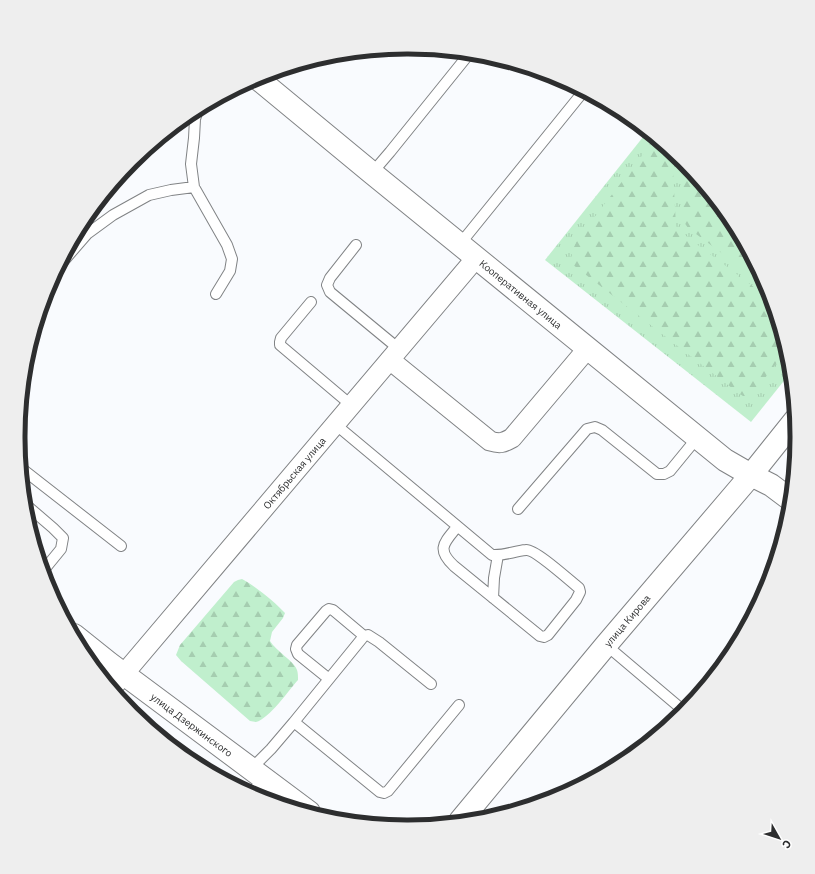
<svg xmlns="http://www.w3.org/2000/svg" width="815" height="874" viewBox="0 0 815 874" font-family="'IBM Plex Sans',sans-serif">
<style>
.grass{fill:url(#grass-tufts)}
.forest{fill:url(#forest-firs)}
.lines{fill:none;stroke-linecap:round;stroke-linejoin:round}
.service-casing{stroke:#818385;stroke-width:12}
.minor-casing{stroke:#818385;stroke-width:21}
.secondary-casing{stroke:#818385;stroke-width:24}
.primary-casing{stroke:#818385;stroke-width:24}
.service{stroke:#fff;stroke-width:10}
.minor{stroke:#fff;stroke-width:19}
.secondary{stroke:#fff;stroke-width:22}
.primary{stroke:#fff;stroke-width:22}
.labels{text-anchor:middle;stroke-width:3;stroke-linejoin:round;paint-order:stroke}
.street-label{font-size:10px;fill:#2d2e2f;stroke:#fff}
.rim{fill:none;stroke:#2d2e2f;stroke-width:5}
</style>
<defs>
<pattern id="grass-tufts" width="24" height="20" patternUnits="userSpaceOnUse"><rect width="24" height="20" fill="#c0efcd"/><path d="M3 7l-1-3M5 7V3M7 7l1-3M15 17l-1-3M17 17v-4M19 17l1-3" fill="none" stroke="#a5cdb0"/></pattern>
<pattern id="forest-firs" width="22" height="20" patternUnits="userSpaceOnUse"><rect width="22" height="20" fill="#c0efcd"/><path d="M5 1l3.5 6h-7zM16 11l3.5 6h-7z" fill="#a5cdb0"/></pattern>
</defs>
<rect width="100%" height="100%" fill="#f9fbfe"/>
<path class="grass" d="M647,132L683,162L731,221L767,288L790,361L791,372L751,422L545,260Z"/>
<path class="forest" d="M655,139L672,153L676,226L678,230L771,300L786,351L758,387L749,396H743L737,392L572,264C570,254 574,246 579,237Z
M681,160L731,221L766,286L688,228L684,222L683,220Z
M242,579C254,585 276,603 285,613L283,618L272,632L270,641C276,651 294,661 297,670C298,673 298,676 298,680C289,690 269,719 256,722C254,722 252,721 250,721L181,661L176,655L180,645L234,582L238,580Z"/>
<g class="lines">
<defs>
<path id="service" d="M198,110L195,119L194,138L191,164L194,187L227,245L232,259L230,271L216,294
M372,173L390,152L469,54
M460,244L583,92
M356,245L330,278L327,285L330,292L399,349
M61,264L87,234L113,215L149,195L171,190L194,187
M311,302L281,338L280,342V345L351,405
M335,424L492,555C504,556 514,551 526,550C535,549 569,580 579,588L580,592L576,600L548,635L544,637L540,636L454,566C436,549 444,543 457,527
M21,468L121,546
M25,504L53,528L63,538L61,549L43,571
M518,509L587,429L595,427L602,430L657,474H664L670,471L697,438
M493,598L494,578L498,555
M606,645L684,711
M329,679L298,654L296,649L297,645L326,611L329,609L333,610L364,636
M294,722L364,636L368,635L379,642L431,684
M251,769L271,749L294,722L380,792L384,793L388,791L459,705
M251,793L264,779"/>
<g id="minor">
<path d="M390,360L490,441C500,444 503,443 512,438L588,348"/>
<path id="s1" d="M112,688L476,258"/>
</g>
<g id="secondary">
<path id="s2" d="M257,78L372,173L725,460L751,475L771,485L791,500"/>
<path id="s3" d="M74,635L109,663L309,812"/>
</g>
<g id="primary">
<path id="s4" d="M460,821L606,645L751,475L795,420"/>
</g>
</defs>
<use href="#service" class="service-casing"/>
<use href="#minor" class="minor-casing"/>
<use href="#secondary" class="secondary-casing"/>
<use href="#primary" class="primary-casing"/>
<use href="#service" class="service"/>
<use href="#minor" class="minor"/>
<use href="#secondary" class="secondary"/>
<use href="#primary" class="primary"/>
</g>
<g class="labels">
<g class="street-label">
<text dy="4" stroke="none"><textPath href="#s2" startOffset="341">Кооперативная улица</textPath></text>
<text dy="4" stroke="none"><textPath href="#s1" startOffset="282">Октябрьская улица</textPath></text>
<text dy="4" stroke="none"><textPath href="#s4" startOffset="261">улица Кирова</textPath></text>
<text dy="4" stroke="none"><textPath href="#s3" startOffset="148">улица Дзержинского</textPath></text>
</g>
</g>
<path d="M0 0H815V874H0ZM407 54H408A382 382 0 0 1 790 436V438A382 382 0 0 1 408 820H407A382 382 0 0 1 25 438V436A382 382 0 0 1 407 54Z" fill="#eee" fill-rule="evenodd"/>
<path class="rim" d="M407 54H408A382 382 0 0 1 790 436V438A382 382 0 0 1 408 820H407A382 382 0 0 1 25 438V436A382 382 0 0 1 407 54Z"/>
<g transform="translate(779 838) rotate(129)" stroke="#ffffff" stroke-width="3" paint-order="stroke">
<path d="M0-3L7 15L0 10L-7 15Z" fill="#2d2e2f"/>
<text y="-6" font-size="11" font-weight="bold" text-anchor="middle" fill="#2d2e2f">С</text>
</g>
</svg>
